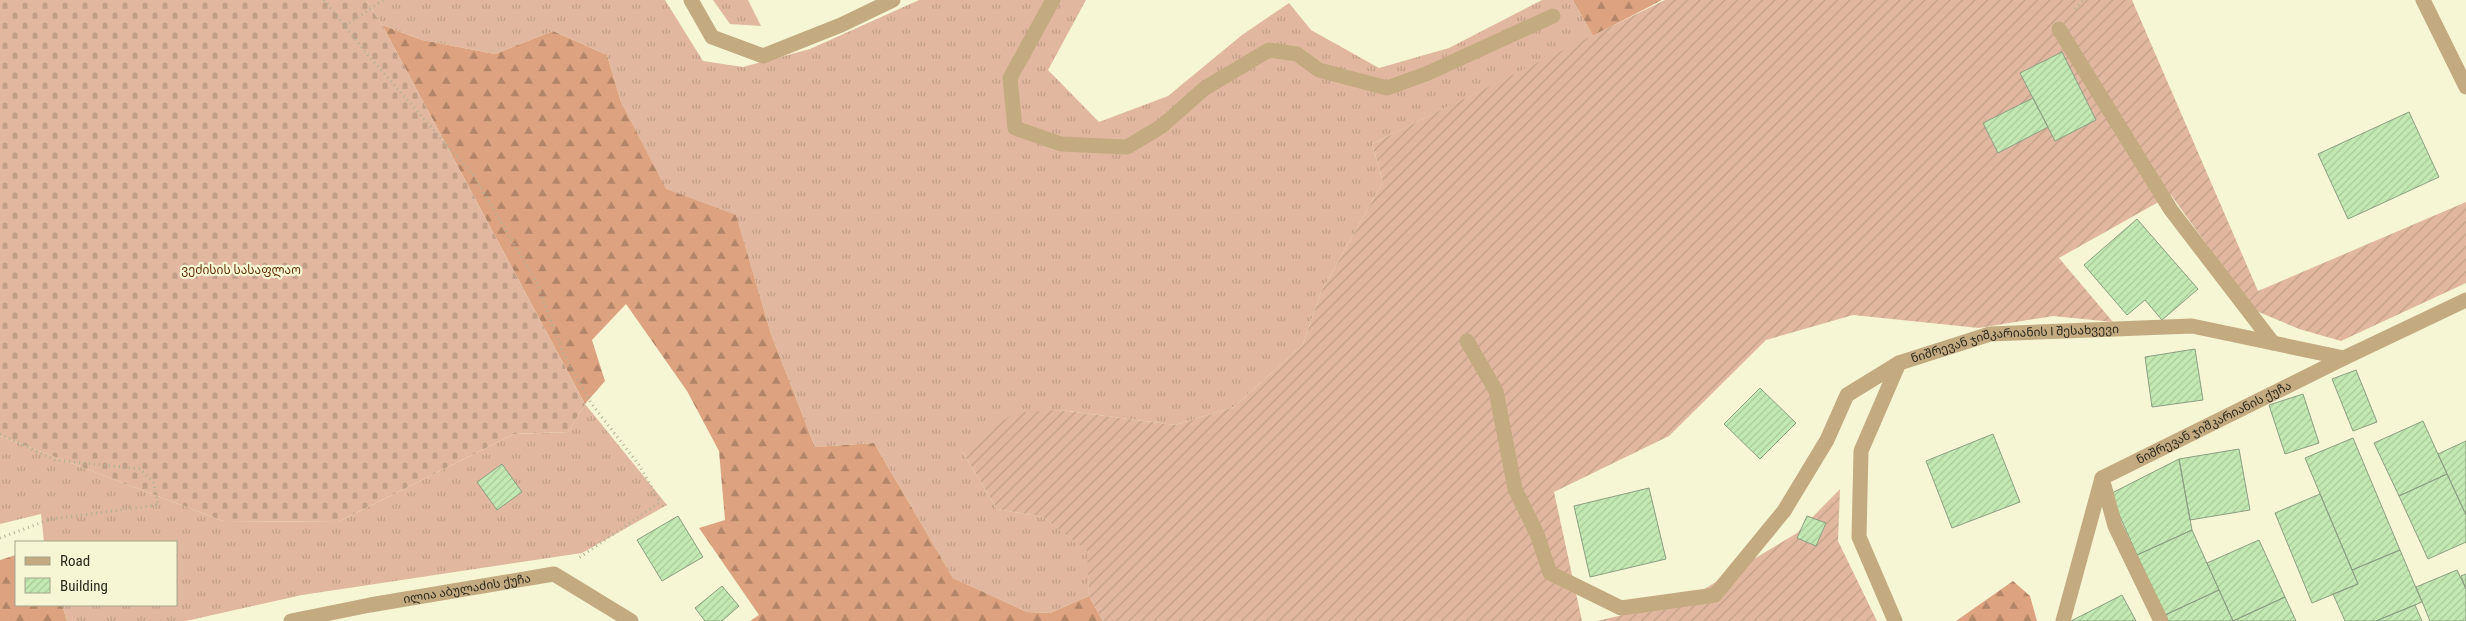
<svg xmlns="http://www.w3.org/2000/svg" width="2466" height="621" viewBox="0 0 2466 621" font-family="'Roboto Condensed','Noto Sans Georgian',sans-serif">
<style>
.grass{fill:url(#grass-tufts)}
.forest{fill:url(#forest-firs)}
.cemetery{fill:url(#cemetery-stones)}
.garden{fill:url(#garden-furrows)}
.building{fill:url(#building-hatch);stroke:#8c9e83}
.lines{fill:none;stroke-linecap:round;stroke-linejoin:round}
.path{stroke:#b0b096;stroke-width:3;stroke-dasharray:1 4;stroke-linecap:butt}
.lane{stroke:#c4aa80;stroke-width:15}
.street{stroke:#c4aa80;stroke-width:15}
.labels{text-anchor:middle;stroke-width:4.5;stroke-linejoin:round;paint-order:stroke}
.park-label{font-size:12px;fill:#663208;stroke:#f6f6d5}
.street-label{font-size:12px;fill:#2a2a1d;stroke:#f6f6d5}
</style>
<defs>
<pattern id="grass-tufts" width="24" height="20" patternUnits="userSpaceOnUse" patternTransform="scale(1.25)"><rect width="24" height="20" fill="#e1b89f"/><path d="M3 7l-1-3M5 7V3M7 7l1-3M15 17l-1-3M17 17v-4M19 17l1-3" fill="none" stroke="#c19e88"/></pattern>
<pattern id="forest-firs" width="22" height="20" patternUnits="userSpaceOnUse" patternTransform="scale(1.25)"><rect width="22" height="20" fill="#dda380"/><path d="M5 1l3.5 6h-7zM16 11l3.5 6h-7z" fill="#b38568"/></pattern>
<pattern id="cemetery-stones" width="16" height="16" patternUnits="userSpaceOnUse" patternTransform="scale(1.25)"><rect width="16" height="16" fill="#e1b89f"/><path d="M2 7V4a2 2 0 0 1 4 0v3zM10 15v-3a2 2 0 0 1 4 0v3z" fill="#c19e88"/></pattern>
<pattern id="garden-furrows" width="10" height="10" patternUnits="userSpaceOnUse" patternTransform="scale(1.25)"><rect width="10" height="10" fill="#e1b89f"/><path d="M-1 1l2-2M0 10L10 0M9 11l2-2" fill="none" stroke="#c19e88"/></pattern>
<pattern id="building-hatch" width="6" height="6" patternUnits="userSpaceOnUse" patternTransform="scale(1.25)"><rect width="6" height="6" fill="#c3e9b2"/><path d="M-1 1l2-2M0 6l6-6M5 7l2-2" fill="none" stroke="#a8c899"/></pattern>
</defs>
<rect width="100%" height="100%" fill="#f6f6d5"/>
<path class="grass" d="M366,0H665L703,61L743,67L810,49L919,0H1086L1048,70L1099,122L1168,96L1242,35L1289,3L1311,30L1379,68L1449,48L1542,0H1573L1593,36L1372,144L1383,182L1321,292L1303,344L1234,407L1175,425L1060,410L962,451L997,509L1043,517L1088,551L1089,596L1050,613L1027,612L953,578L874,443L815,447L771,334L736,216L666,190L621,102L607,55L553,31L495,54L422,40L382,25Z
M713,0H748L761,26L730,24Z
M585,404L667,505L582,553L302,595L186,621H67L62,605H176V542H44L41,514L0,524V436L223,521L338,522L514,434L568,432Z"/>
<path class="forest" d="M1573,0H1662L1593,36Z
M382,25L422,40L495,54L553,31L607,55L621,102L666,189L736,215L771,334L815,447L874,443L953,578L1027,612L1050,613L1089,596L1103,621H750L759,615L699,528L725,520L719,451L687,391L626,304L592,340L605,381L585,404Z
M16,555V605H62L67,621H0V560Z
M2013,581L2030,596L2037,621H1956Z"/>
<path class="cemetery" d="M0,0H366L382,25L585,404L568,432L514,434L338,522L223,521L0,436Z"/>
<path class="garden" d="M1665,0H2132L2258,291L2466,202V283L2341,341L2299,329L2254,310L2171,195L2059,258L2113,322L2053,316L1979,328L1853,315L1766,340L1669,436L1554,492L1582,621H1103L1089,596L1087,551L1043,517L997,509L962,451L1014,413L1060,410L1175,425L1234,407L1303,344L1321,292L1383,182L1372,144Z
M1840,489L1838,541L1877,621H1597L1686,600L1797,533Z"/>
<path class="building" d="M2062,52L2096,120L2055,141L2020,73Z
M2033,98L2048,127L1998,153L1983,123Z
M2409,112L2439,177L2348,219L2318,154Z
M2137,219L2198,289L2162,320L2145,300L2127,315L2084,265Z
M2195,349L2203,400L2152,407L2145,357Z
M2356,370L2377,422L2353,431L2332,379Z
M1760,388L1796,423L1760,459L1724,424Z
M2303,394L2319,443L2285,454L2269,405Z
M2423,421L2447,474L2399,496L2374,443Z
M1993,434L2020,502L1952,528L1926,461Z
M2353,438L2400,550L2352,570L2305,458Z
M2466,441V515L2438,454Z
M2239,449L2250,510L2190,520L2179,459Z
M2179,459L2192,530L2137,555L2110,494Z
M502,464L522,492L497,510L477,482Z
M2447,474L2466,515V542L2428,559L2399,496Z
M1649,488L1666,559L1590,577L1574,506Z
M2320,494L2358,584L2312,603L2275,513Z
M678,516L703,557L662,581L637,540Z
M1807,516L1826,523L1816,546L1797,538Z
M2192,530L2219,590L2165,615L2137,555Z
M2259,540L2285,597L2233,621L2207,563Z
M2400,550L2422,602L2376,621H2345L2333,594L2358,584L2352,570Z
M2457,570L2466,589V621H2430L2416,587Z
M2466,574V589L2461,576Z
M722,586L739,606L722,621H705L695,608Z
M2219,590L2233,621H2168L2165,615Z
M2122,595L2136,621H2071Z
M2285,597L2296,621H2232H2233Z
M2415,605L2422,621H2376Z"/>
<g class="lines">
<path class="path" d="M324,0L368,55L473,175L536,281L563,353L591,403L639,465L660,502L579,558
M2075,9L2083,0
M345,26L383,0
M0,434L55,460L140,469L154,483L158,505L51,519L0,538"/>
<path class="lane" d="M1053,0L1010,78L1015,128L1061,144L1127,147L1162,126L1205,88L1269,50L1297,54L1319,70L1387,88L1426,74L1553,16
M2423,0L2466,87
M2059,29L2171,210L2273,343
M1467,341L1496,391L1515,489L1537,534L1550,573L1621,608L1715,595L1784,511L1827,440L1847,395L1899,363
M2063,621L2102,478"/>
<g class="street">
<path d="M691,0L712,37L763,56L841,25L893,0"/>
<path id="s1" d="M291,621L370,605L554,574L631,621"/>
<path id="s2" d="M1895,621L1859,537L1861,451L1899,363L1990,334L2192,326L2344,358"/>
<path id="s3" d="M2161,621L2115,526L2102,478L2344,358L2466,300"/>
</g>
</g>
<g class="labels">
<g class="park-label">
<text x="241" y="274">ვეძისის სასაფლაო</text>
</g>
<g class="street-label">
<text dy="4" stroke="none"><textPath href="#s2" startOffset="392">ნიშრევან ჯიშკარიანის I შესახვევი</textPath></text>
<text dy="4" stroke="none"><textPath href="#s3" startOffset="280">ნიშრევან ჯიშკარიანის ქუჩა</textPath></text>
<text dy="4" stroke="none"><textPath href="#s1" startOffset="179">ილია აბულაძის ქუჩა</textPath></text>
</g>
</g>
<rect x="15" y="541" width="162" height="65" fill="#f6f6d5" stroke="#a4a48b"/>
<rect x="25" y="557" width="25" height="8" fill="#c4aa80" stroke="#a4a48b"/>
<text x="60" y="566" font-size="15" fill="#2a2a1d">Road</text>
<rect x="25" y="578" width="25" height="15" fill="url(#building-hatch)" stroke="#a4a48b"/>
<text x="60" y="591" font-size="15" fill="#2a2a1d">Building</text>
</svg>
